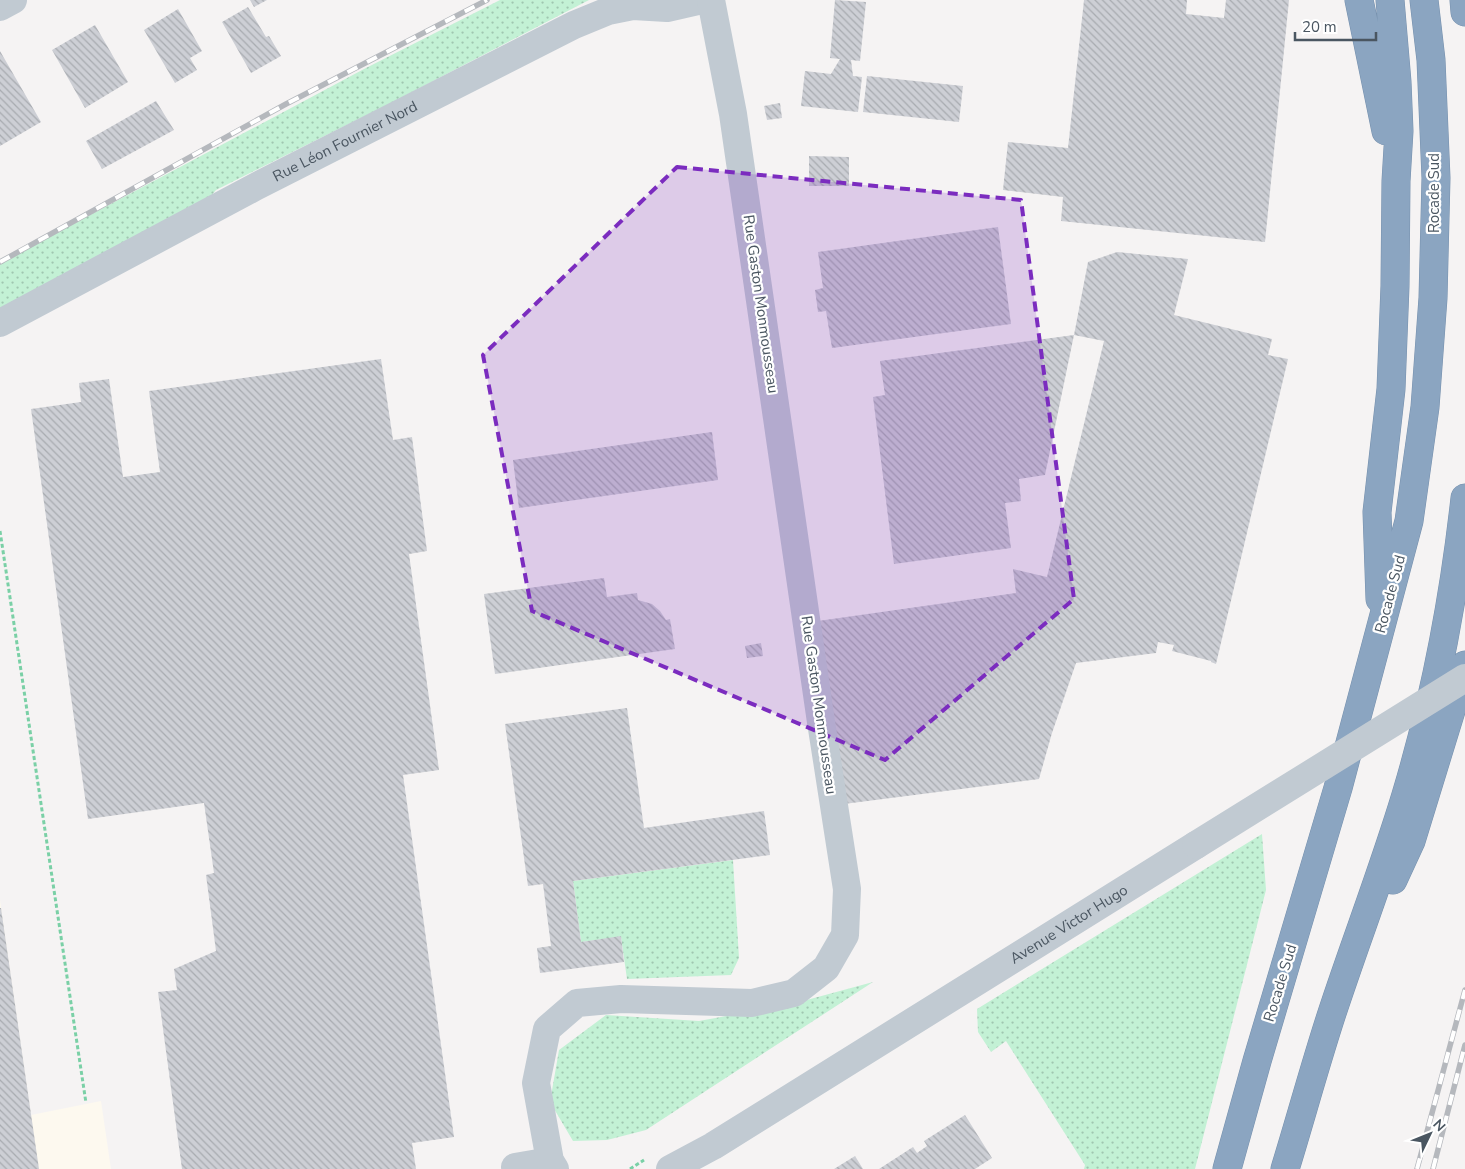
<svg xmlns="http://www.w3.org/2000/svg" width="1465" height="1169" viewBox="0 0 1465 1169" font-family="'Nunito Sans',sans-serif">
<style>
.commercial{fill:#fdf9ef}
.grass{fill:url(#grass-dots)}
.building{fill:url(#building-back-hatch)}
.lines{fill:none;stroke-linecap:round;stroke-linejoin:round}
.highway-casing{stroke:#7690ad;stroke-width:29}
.path{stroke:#7ad0a6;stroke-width:3;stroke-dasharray:4 2.5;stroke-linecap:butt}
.minor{stroke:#c1cad2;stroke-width:28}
.highway{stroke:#8ba5c1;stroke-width:28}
.rail-casing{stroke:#b5b8bd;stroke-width:5.5}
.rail{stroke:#fff;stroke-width:4;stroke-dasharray:11;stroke-linecap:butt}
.minor-bridge{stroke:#c1cad2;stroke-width:28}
.marked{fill:#7b2cbf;fill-opacity:0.2;stroke:#7b2cbf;stroke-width:4;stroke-dasharray:10 6;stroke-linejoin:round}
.labels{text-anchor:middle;stroke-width:4.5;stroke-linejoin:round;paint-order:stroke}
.street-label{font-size:15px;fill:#4a5661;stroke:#fff}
</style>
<defs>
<pattern id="grass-dots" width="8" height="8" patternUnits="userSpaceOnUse" patternTransform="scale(1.25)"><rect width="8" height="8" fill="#c3f1d5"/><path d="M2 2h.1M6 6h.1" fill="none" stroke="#a0c6b0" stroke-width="1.8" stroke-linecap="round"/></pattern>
<pattern id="building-back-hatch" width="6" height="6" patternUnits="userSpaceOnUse" patternTransform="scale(1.25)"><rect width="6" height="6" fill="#cdcfd5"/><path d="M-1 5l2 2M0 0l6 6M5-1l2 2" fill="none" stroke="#a8abb0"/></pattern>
</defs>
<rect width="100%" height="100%" fill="#f5f3f3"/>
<path class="commercial" d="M0,900L31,1115L101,1101L111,1169H0Z"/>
<path class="grass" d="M500,0H589L387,105L216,190L209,198L0,309V263L364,69Z
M1262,834L1266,890L1195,1169H1084L1085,1165L1006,1041L991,1052L978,1032L977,1009Z
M733,860L739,958L731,975L627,979L621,937L581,942L573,881Z
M873,982L646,1130L607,1140L573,1141L550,1102L559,1050L606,1015L699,1021L792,1004Z"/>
<path class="building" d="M250,0H267L254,7Z
M835,0L866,2L860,61L851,60L853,76L862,77L858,112L801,106L805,71L831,74L840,59L830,58Z
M1084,0H1187L1186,14L1224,18L1226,0H1289L1265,242L1061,221L1063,197L1003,190L1008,142L1068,148Z
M248,7L266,37L269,36L281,56L251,73L222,22Z
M178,9L202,51L190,58L197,70L175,83L144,30Z
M95,25L128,82L85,108L52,50Z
M0,51L41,122L0,146Z
M867,76L963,86L959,122L863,112Z
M156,101L174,130L102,169L86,141Z
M780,103L782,118L767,120L764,106Z
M809,156L849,157V186H809Z
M998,227L1011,324L832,348L826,311L818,312L815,290L823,288L818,252Z
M1117,252L1188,259L1174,315L1272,339L1268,355L1288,359L1216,664L1211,662V661L1172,651L1174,645L1158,642L1156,653L1076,663L1052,733L1039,779L844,804L818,621L1016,593L1013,569L1047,577L1104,341L1074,335L1088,262Z
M1074,335L1045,475L1019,479L1021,501L1005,503L1011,548L894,564L873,397L885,395L880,361Z
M381,359L393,440L412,437L427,551L409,554L439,770L403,775L454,1137L412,1143L416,1169H182L158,992L177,990L174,969L216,951L206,875L214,873L204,803L88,819L31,409L81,402L79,383L109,379L123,477L160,472L149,391Z
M712,432L718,480L519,508L513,460Z
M604,578L607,597L637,593L638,600L652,604L660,611L666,620L670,619L675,649L495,674L484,594Z
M761,643L763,656L747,658L745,646Z
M627,708L644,828L764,811L770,855L573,881L581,942L621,936L624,962L540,973L537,948L551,946L543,884L528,886L505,724Z
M0,908H1L39,1169H0Z
M965,1115L992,1158L975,1169H879L913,1147L917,1153L927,1146L924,1141Z
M855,1156L863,1169H834Z"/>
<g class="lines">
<defs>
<path id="highway" d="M1359,0L1386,131
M1464,0L1465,12
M1380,599L1377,512L1391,389L1395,286L1396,181L1399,131L1397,82L1390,0
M1393,880L1411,841L1465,665
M1227,1169L1257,1061L1338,788L1409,521L1425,407L1433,298L1436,178L1431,60L1424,0
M1285,1169C1301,1117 1315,1065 1332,1013C1356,940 1384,868 1406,795C1435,698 1454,598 1465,498"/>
</defs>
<use href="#highway" class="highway-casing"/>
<path class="path" d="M0,531L86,1103
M630,1169L644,1160"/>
<g class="minor">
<path d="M0,7L13,0"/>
<path id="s1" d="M0,323L255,187L574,25L608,11L633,6L667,8L702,0"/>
<path d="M515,1167L550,1161"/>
<path d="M555,1169L550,1161L536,1083L547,1029L577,1003L621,999L752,1003L794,993L826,968L845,935L847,889L821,722L733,114L711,0"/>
<path id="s2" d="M670,1169L713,1146L1196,845"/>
</g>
<use href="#highway" class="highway"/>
<defs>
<path id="rail" d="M0,262L286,104L487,0
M1417,1169L1465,990
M1433,1169L1465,1045"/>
</defs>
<use href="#rail" class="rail-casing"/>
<use href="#rail" class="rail"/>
<path class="minor-bridge" d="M1196,845L1465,678"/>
</g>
<path class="marked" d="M677,167L1021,200L1074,599L885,760L532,611L483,355Z"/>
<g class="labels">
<g class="street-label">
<text dy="5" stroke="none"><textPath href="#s1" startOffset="390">Rue Léon Fournier Nord</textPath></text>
<text transform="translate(1434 193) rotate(-90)" y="5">Rocade Sud</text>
<text transform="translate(761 304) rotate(82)" y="5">Rue Gaston Monmousseau</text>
<text transform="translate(1390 594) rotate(-75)" y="5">Rocade Sud</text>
<text transform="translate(819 705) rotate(82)" y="5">Rue Gaston Monmousseau</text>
<text dy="5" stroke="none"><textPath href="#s2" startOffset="468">Avenue Victor Hugo</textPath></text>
<text transform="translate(1280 983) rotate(-73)" y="5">Rocade Sud</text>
</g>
</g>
<g transform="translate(1430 1134) rotate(47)" stroke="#ffffff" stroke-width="4" paint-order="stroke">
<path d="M0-4L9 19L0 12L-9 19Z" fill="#4a5661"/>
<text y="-8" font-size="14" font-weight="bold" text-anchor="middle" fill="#4a5661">N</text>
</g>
<path d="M1295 32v8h81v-8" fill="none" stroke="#4a5661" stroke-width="2.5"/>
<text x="1302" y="32" font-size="15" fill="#4a5661" stroke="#ffffff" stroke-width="4" paint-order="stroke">20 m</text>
</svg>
